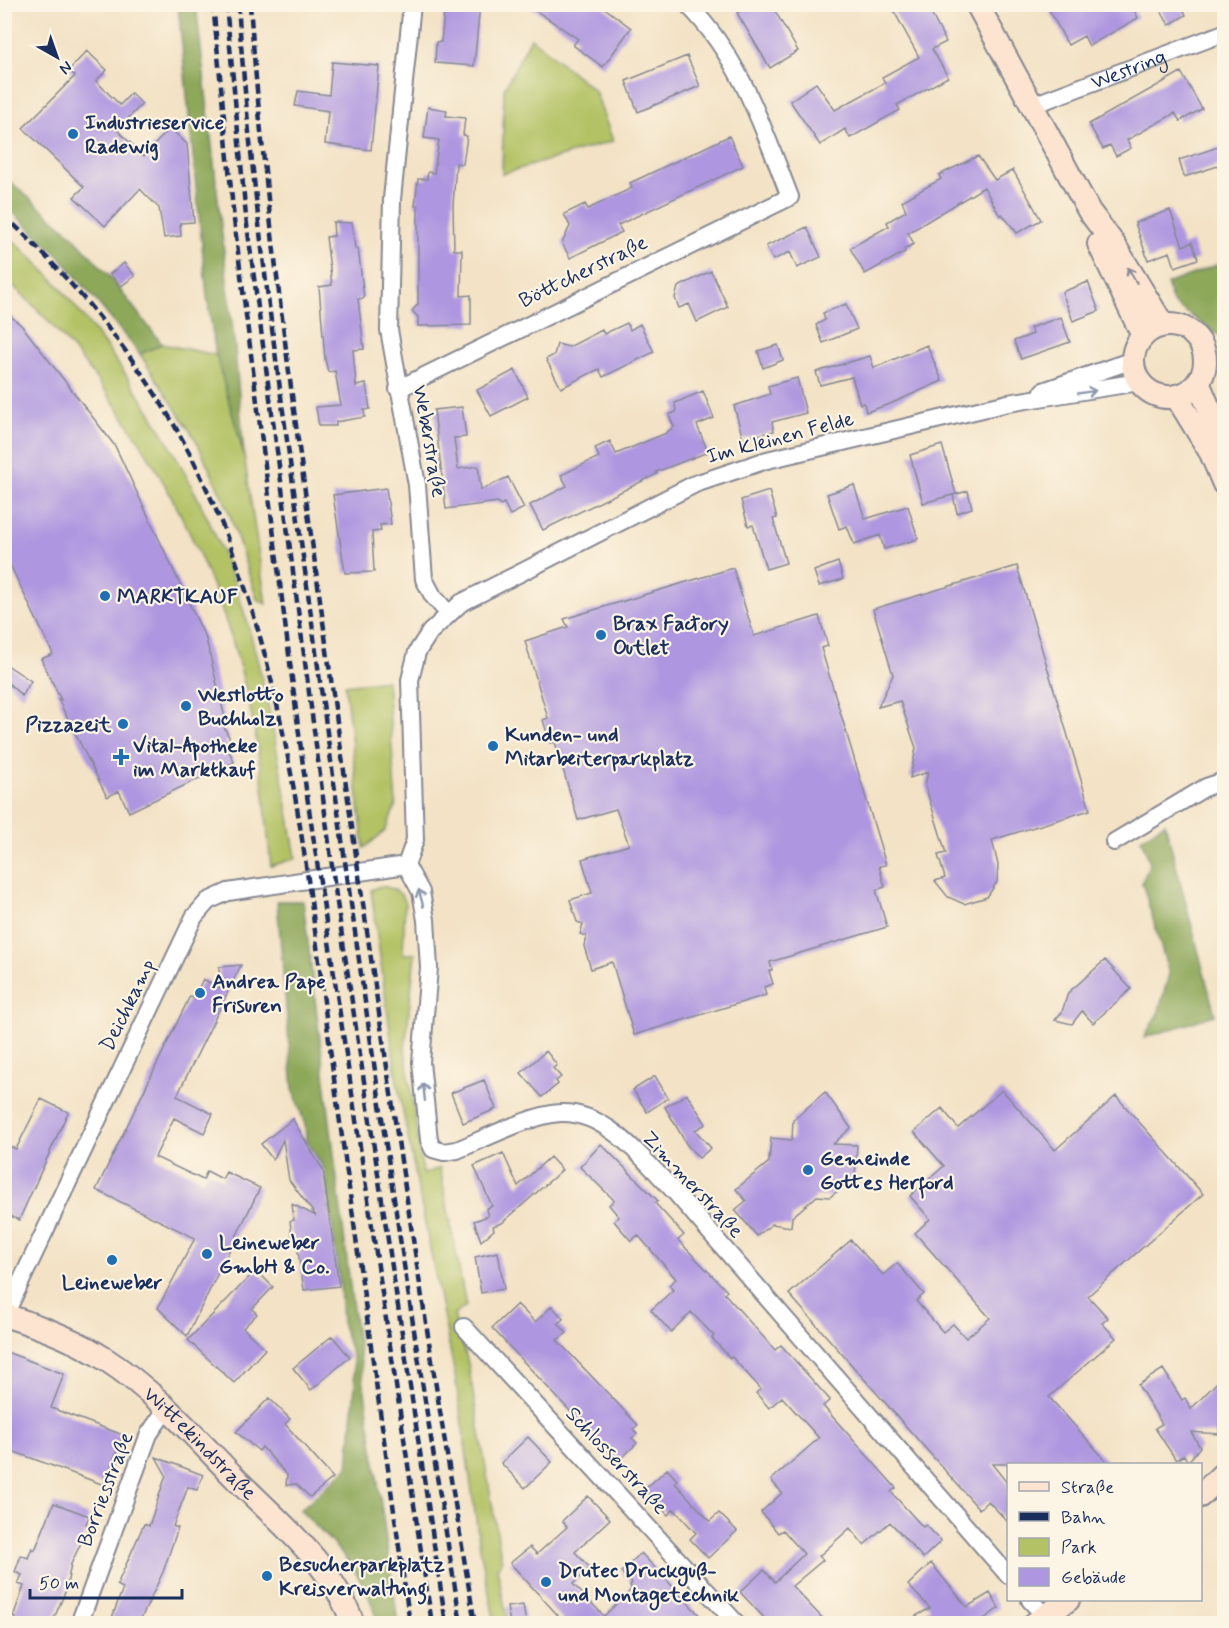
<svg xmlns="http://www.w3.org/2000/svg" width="1229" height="1628" viewBox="0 0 1229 1628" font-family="Mynerve,sans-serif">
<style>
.green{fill:#b3c265;stroke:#677862;stroke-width:1.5}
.forest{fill:#8ea85a;stroke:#546c5c;stroke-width:1.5}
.building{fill:#ae96e0}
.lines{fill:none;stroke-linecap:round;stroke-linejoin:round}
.street-casing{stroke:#878892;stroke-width:20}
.secondary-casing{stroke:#878892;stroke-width:26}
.street{stroke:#fff;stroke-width:16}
.secondary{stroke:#fde4d1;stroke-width:22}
.rail{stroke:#1b2f5e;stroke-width:4.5;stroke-dasharray:9 4.5;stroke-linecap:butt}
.oneway{stroke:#8c8a98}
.oneway2{stroke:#8d97ae}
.poi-dot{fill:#1f6fb2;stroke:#fcf5e5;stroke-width:2}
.labels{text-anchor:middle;stroke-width:4.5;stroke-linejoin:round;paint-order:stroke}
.street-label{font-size:21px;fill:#1b2f5e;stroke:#fcf5e5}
.poi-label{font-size:21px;font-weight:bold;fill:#1b2f5e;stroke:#fcf5e5;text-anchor:start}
</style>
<rect width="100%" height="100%" fill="#fcf5e5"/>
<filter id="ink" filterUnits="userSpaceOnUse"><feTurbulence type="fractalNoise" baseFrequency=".0167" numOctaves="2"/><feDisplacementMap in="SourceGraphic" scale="12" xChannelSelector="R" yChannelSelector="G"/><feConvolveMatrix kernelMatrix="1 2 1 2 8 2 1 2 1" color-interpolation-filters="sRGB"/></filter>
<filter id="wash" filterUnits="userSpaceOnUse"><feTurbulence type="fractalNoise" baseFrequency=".008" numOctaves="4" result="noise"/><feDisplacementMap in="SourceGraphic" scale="24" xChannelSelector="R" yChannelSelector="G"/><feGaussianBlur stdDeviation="1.35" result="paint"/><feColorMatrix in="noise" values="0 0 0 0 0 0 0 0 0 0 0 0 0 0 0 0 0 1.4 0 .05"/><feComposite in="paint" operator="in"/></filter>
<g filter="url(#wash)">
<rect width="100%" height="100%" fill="#f3e2c5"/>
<path class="green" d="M531,38L595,91L613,141L502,174L504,89Z
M4,232C24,251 45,269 62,290C129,371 185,461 225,558C262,650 279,760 296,858L271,866C267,830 265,794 259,758C237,601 156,440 50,323C36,307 20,293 5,278Z
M162,344L216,355L244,455L266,604L257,599L228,509L196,440L140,354Z
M387,680L396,805L385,831L364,848L345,685Z
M380,886C392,888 400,890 405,901L403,954H415L405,1049L423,1174L440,1168L466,1306L454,1315L468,1363L502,1562L497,1568L508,1623H495L481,1554L455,1375L397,1082L371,890Z"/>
<path class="forest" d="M178,5H196L235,349L244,455L216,355L207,296Z
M5,177L72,235L110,277L162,344L140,354L61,258L5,205Z
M1224,262V339L1173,303L1167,284Z
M1165,823L1215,1015L1144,1038L1159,1011L1169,974L1142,882L1150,863L1141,839Z
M277,901H303L352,1301L398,1623H378C364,1570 337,1548 300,1510L348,1467L355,1386L353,1358L342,1325L340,1284L325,1170L306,1139L305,1125L293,1089Z"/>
<g id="blocks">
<path class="building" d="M445,4H480L474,66L435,63L436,42H441Z
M526,4H599L631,28L603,67L573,45L578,39Z
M751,4H771L798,51L770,68L737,13Z
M890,4H926L946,42L932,49L948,77L897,105L900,110L850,138L845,129L820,145L790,101L816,83L835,110L885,83L882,77L919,57Z
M1046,4H1131L1138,18L1089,46L1084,36L1068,45Z
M1157,4H1180L1186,15L1169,25Z
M87,51L107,70L96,81L120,105L131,93L142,104L117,130L144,156L170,128L187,144L194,222L180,223L181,236L164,238L159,208L140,189L105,226L74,197L84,187L23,128L75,76L69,70Z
M687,56L700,86L638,112L626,81Z
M332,62L379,66L371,150L325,144L328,111L295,106L298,91L329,95Z
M1181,72L1202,109L1180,121L1175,113L1127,140L1131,148L1116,156L1110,145L1103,149L1089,124Z
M428,107L447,110L446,116L465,118L463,135L467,136L463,164L456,163L453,205L454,250H462L461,296L471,295V325L418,326V317L412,311L418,304V206H415L418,179H427L428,172L434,173L439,140L424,138Z
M729,136L743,166L618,225L622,232L570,258L562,243L570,226L564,214L585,204L588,209L632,188L630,183Z
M1224,145V164L1184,177L1179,160Z
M978,156L995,180L1013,170L1041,220L1017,233L1002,214L1000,216L984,187L908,233L914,244L904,249L905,252L865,274L850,248L889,226L887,222L906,211L902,201L941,179L939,175Z
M1170,210L1183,246L1192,242L1198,259L1175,267L1170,252L1148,260L1135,223Z
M333,222L352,223L355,249L358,248L364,298L358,299L364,349L353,350L356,386L366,384L370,409L364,410L365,417L336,422V426H319L316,407L341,405L335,371L328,372L325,359L319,287L332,285L326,237L334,236Z
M807,227L821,257L797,268L790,252L773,260L766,246Z
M124,263L135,276L120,287L110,274Z
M711,271L728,307L697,322L689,304L679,308L675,298L678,287Z
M1088,282L1099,311L1073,321L1062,292Z
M846,304L857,329L823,343L816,325L825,320L823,313Z
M4,310L23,327L115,446L206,639L226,722L222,723L230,739L225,742L234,762L129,812L119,791L107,797L58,699L61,700L41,659L53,654L4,552Z
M1061,317L1070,342L1021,359L1014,341L1033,334L1030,328Z
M627,323L630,330L640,324L654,352L603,377L599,369L561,388L546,359L554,355L557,344L569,347L602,330L604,334Z
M778,345L783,360L763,368L758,351Z
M927,345L942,381L890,404L866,412L864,403L860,404L852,377L820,385L816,372L870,356L874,368Z
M515,370L528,397L491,416L477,390Z
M797,378L806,413L772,422L774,431L743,439L734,406L770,394L768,386Z
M703,391L714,418L697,425L708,452L656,472L657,474L543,530L530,505L567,486L561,475L599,457L595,448L610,441L616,454L664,434L674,427L669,415L676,412L675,403Z
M462,407L466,437L454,438L458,469L478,466L481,490L508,477L524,508L510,515L504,503L500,505L498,502L446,509L434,410Z
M942,445L956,494L923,503L910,455Z
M854,485L865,519L908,506L918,539L884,549L880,535L854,544L847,526L839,529L827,494Z
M386,488L391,524L380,525L381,531L372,532L374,572L345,573L333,495Z
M769,491L777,518L773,519L786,563L766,569L753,525L748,526L741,500Z
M968,491L972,508L957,513L953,495Z
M838,562L843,579L819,586L814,571Z
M1017,566L1090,810L992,840L998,865L997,882L987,897L964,904L948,897L935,881L945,878L938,855L946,853L925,785L928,772L910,778L916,748L900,701L878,707L893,675L873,609Z
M733,568L754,636L819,616L828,646L821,648L886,865L879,866L885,887L876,890L887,927L770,962L772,970L769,971L773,984L764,987L766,995L634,1035L612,962L591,969L584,946L586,936L580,934L583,924L577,922L570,900L592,893L582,859L629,845L616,809L578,820L555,742L550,743L543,720L548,718L525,641L568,627L564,619Z
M4,663L31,681L22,696L4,679Z
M1105,960L1131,989L1093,1023L1082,1011L1072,1024L1055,1020L1062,1012L1068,993Z
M241,965L177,1096L213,1114L204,1133L174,1118L155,1157L203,1180L207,1171L222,1179L226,1172L260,1188L187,1336L158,1308L195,1238L96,1190L190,996L194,998L203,979L220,988L219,967Z
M546,1051L557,1065L553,1068L561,1077L556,1081L558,1084L542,1097L521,1073Z
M655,1076L668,1098L647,1112L633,1090Z
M484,1080L496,1109L463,1123L451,1093Z
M1002,1090L1055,1150L1116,1096L1203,1194L1088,1296L1108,1318L1102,1323L1116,1338L1049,1397L1109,1464H992L1008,1484V1522L988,1501L979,1509L789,1294L851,1240L883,1275L897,1263L924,1294L916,1301L943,1332L953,1324L966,1338L990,1318L915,1233L930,1219L910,1196L944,1166L914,1132L942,1108L958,1128Z
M825,1092L851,1128L833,1144L857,1145L855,1177L830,1197L817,1196L792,1217L791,1227L772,1224L757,1236L735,1210L746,1201L736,1189L769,1162L771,1138L792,1140L793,1120Z
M687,1094L706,1124L695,1130L711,1148L699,1158L687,1145L665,1107Z
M41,1099L68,1112L19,1220L4,1213V1144L16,1149Z
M294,1118L293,1120L323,1170L339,1286L304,1290L297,1244H293L290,1221L294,1220L292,1204L316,1216L289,1180L283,1140L273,1160L261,1144Z
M601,1144L658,1201L655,1203L684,1235L678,1240L727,1291L724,1293L775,1350L781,1345L830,1400L823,1406L896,1488L891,1492L923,1527L926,1525L941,1541L923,1558L890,1522L864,1545L850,1528L819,1556L823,1560L792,1586L827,1623H769L740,1592L764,1570L775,1582L804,1554L783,1530L778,1533L761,1512L782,1493L771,1480L819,1438L782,1397L769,1408L756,1393L761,1389L732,1357L730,1358L712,1338L714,1336L691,1312L671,1332L651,1310L673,1290L669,1285L676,1279L638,1235L631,1241L614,1221L619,1217L609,1205L614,1200L580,1167Z
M503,1153L518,1186L550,1157L562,1170L502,1223L493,1226L494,1230L481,1241L474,1221L488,1216L486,1209L492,1206L474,1166Z
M498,1252L504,1289L481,1293L475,1257Z
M256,1270L273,1287L252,1309L257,1314L243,1328L265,1349L234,1383L188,1340Z
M517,1304L535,1322L552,1306L563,1319L558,1323L567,1333L557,1340L638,1425L633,1429L637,1434L632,1438L637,1443L618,1462L492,1328Z
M332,1336L350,1357L311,1390L293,1368Z
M4,1351L64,1374L51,1408L123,1435L104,1485L4,1448Z
M1163,1369L1182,1400L1185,1398L1191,1409L1224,1375V1418L1219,1424V1434L1191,1432L1200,1447L1188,1462L1184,1455L1176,1460L1155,1428L1162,1424L1138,1385Z
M269,1398L290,1419L285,1424L333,1478L310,1497L296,1484L286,1485L287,1475L262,1447L259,1451L236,1432Z
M528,1437L552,1462L525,1488L501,1463Z
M156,1457L203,1475L197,1490L188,1487L173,1526L178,1528L163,1572L139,1623H110L123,1588L117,1585L144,1524L149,1526L166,1475Z
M667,1469L677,1480L675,1483L710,1521L719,1513L737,1531L708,1558L690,1539L696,1533L674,1509L668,1515L644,1490Z
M588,1496L610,1519L575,1552L590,1568L573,1584L604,1616L632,1589L630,1586L632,1583L621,1572L641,1553L707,1623H565L510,1563L530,1547L537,1554L567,1527L562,1521Z
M54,1503L89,1516L86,1524L88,1528L71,1564L66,1590L52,1623H14L16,1618L13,1617L24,1586L18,1584L22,1575L15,1572L21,1555L28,1558L32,1548L35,1550Z
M931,1563L967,1607L990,1593L999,1608L978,1623H904L930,1608L908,1585Z
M523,1605L526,1623H510L507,1607Z"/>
</g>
</g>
<g filter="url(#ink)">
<use href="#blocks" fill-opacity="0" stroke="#878892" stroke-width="1.5"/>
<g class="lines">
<defs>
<g id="street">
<path d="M412,4L392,199L389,330L417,485L424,579L433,596L448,613"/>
<path id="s1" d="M1033,105L1224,33"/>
<path d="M398,389L790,197C763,128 741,58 687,4"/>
<path d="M1043,391L1133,360"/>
<path d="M1114,842L1206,787L1224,781"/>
<path d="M406,865L421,892L426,920L429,968L421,1062L429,1140L433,1149L444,1152L457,1150C484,1139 533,1114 561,1113C607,1111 646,1162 675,1192L1008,1575"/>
<path d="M406,865L415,840L410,680L417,652L430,632L461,603L695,484L767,460L1008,403L1139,382"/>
<path d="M5,1315L194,917L208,901L228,892L406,865"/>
<path d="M464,1327L737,1624"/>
<path d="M1030,1600L1045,1616"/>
<path d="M79,1624L149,1434L167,1408"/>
</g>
<g id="secondary">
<path d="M977,4L1089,211L1113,243L1163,325"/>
<path d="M1099,244L1143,336"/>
<circle cx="1169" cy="361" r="36"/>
<path d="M1198,382L1224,444"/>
<path d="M1176,396L1211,453L1224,484"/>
<path id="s2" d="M4,1315C39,1326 75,1339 105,1359C155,1391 195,1437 236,1479C279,1522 333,1565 353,1624"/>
<path d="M1200,1496L1224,1473"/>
<path d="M1034,1624L1068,1600"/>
</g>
</defs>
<use href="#street" class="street-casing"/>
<use href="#secondary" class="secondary-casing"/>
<use href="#street" class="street"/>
<use href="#secondary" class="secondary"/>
<path class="rail" d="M213,4L234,220L306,789L432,1624
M226,4L246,217L336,896L446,1624
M238,4C252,206 283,407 310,608C356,947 405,1286 461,1624
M250,4C266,225 299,446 329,665C374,985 421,1305 475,1624
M4,215C78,285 146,367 192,458C289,651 306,869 334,1079C359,1260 384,1442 410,1624"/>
</g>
<defs><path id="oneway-shaft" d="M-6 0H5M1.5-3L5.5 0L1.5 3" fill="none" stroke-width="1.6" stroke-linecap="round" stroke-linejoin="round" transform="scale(1.5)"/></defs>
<use class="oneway" href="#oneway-shaft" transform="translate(1132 275) rotate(-121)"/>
<g class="oneway2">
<use href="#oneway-shaft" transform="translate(1087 392) rotate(-9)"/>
<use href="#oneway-shaft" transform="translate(421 898) rotate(-105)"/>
<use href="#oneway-shaft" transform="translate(424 1092) rotate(-96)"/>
</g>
</g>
<g class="poi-dot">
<circle cx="73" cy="134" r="6"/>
<circle cx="105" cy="596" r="6"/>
<circle cx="601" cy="635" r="6"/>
<circle cx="186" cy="706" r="6"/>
<circle cx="123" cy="724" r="6"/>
<circle cx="493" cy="746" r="6"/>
<path d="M118 748h6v6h6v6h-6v6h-6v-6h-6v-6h6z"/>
<circle cx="200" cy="993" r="6"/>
<circle cx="808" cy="1170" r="6"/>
<circle cx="207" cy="1254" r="6"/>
<circle cx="112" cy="1260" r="6"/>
<circle cx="267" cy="1576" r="6"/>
<circle cx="546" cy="1582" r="6"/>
</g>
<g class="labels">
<g class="street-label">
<text dy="7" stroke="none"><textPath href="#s1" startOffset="102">Westring</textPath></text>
<text transform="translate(583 271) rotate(-26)" y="7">Böttcherstraße</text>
<text transform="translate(780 437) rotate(-15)" y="7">Im Kleinen Felde</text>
<text transform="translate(430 441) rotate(80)" y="7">Weberstraße</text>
<text transform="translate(127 1005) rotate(-64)" y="7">Deichkamp</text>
<text transform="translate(693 1184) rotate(47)" y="7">Zimmerstraße</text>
<text dy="7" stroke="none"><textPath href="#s2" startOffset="238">Wittekindstraße</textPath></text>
<text transform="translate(617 1460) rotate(47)" y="7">Schlosserstraße</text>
<text transform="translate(105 1489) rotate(-69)" y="7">Borriesstraße</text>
</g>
<g class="poi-label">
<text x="85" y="129">Industrieservice<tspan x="85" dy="24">Radewig</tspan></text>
<text x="117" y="603">MARKTKAUF</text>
<text x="613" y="630">Brax Factory<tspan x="613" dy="24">Outlet</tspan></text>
<text x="198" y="701">Westlotto<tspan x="198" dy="24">Buchholz</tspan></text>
<text x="111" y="731" text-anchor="end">Pizzazeit</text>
<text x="505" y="741">Kunden- und<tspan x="505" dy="24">Mitarbeiterparkplatz</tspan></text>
<text x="133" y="752">Vital-Apotheke<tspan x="133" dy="24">im Marktkauf</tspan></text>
<text x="212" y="988">Andrea Pape<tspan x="212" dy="24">Frisuren</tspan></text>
<text x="820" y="1165">Gemeinde<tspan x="820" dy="24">Gottes Herford</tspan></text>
<text x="219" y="1249">Leineweber<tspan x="219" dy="24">GmbH &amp; Co.</tspan></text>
<text x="112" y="1289" text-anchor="middle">Leineweber</text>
<text x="279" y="1571">Besucherparkplatz<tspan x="279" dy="24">Kreisverwaltung</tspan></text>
<text x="558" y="1577">Drutec Druckguß-<tspan x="558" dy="24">und Montagetechnik</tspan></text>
</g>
</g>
<rect width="1229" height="1628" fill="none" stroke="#fcf5e5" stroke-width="24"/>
<rect x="1007" y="1463" width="195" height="138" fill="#fcf5e5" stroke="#a2a6af" stroke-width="1.5"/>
<rect x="1019" y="1482" width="30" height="9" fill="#fde4d1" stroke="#a2a6af" stroke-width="1.5"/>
<text x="1061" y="1493" font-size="18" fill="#1b2f5e">Straße</text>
<rect x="1019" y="1512" width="30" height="9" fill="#1b2f5e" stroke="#a2a6af" stroke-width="1.5"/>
<text x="1061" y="1523" font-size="18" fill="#1b2f5e">Bahn</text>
<rect x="1019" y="1538" width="30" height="18" fill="#b3c265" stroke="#a2a6af" stroke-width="1.5"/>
<text x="1061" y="1553" font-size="18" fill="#1b2f5e">Park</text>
<rect x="1019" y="1568" width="30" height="18" fill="#ae96e0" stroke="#a2a6af" stroke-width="1.5"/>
<text x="1061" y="1583" font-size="18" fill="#1b2f5e">Gebäude</text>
<g transform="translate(57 57) rotate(140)" stroke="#fcf5e5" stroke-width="4.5" paint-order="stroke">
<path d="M0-4.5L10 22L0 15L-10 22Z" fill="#1b2f5e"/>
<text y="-9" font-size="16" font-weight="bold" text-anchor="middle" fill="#1b2f5e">N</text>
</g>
<path d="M30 1589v9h152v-9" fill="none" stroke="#1b2f5e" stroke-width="3"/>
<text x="39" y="1589" font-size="18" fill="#1b2f5e" stroke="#fcf5e5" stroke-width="4.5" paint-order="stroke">50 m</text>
</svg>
